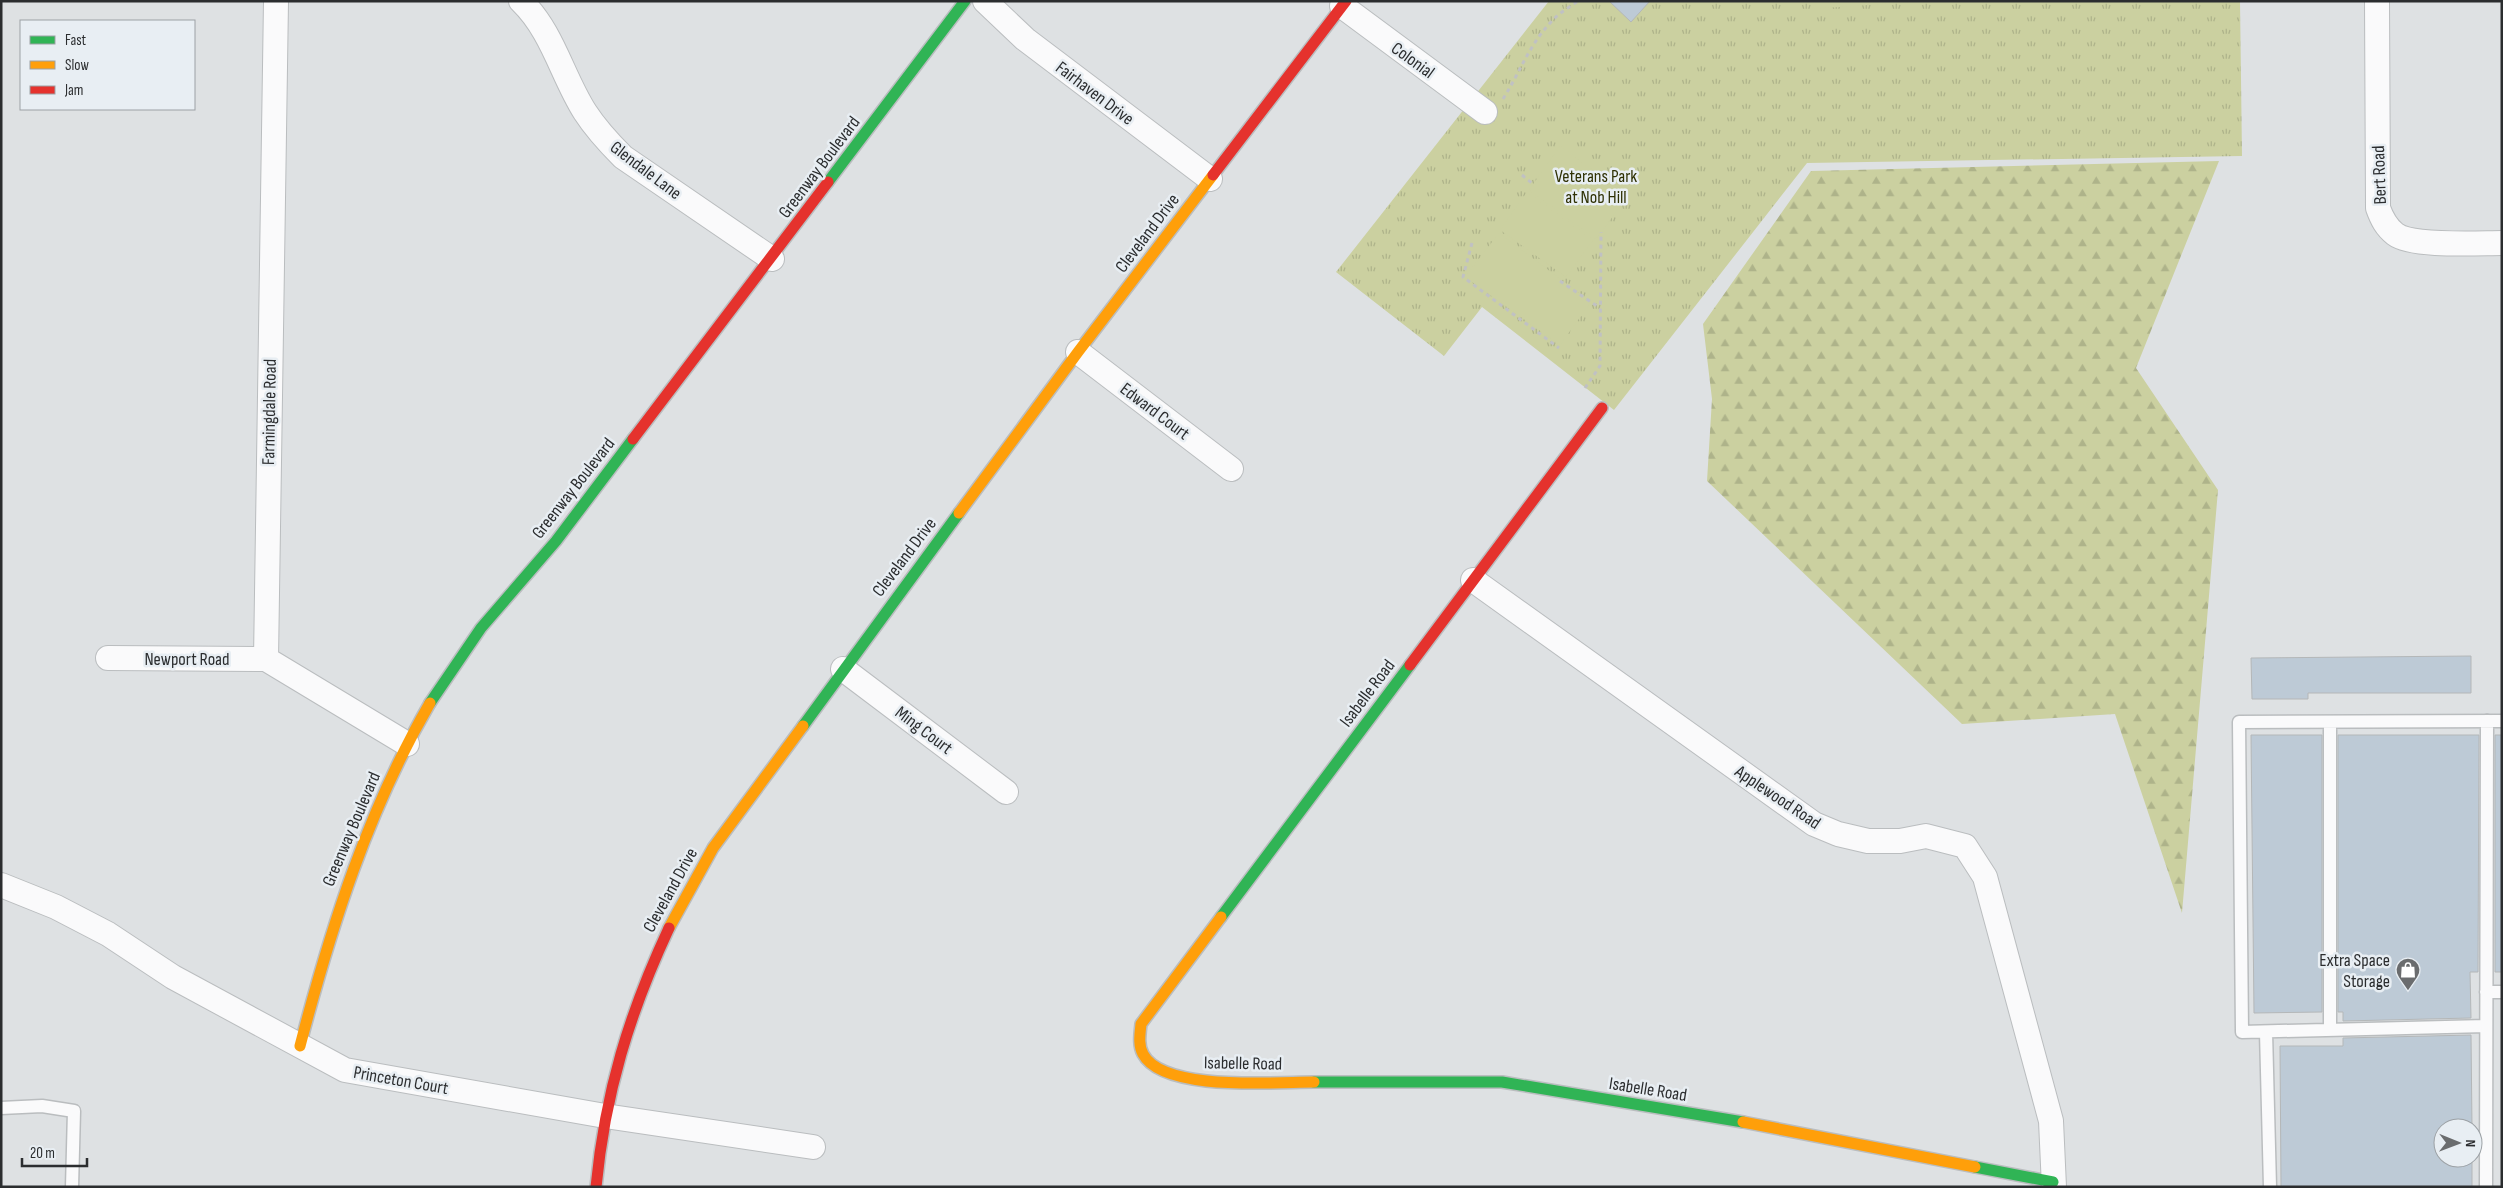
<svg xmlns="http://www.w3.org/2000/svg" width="2503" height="1188" viewBox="0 0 2503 1188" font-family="'Sofia Sans Condensed',sans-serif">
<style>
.grass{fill:url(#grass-tufts)}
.forest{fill:url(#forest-firs)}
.garden{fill:#cbd0a0}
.building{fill:#bdcad6;stroke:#b4b7b8}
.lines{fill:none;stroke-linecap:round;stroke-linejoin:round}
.lane-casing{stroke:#babdbf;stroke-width:15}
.street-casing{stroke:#babdbf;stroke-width:26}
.fast-casing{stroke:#babdbf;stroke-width:14}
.slow-casing{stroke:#babdbf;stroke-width:14}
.jam-casing{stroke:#babdbf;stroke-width:14}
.path{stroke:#c0c1c3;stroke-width:3;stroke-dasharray:4 4;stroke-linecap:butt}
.lane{stroke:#fafafb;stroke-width:12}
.street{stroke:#fafafb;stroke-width:24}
.fast{stroke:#30b455;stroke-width:11}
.slow{stroke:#ff9f0a;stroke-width:11}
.jam{stroke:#e5322d;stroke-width:11}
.labels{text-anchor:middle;stroke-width:5;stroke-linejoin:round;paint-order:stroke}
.street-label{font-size:18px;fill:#2b2d2f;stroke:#e8eef3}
.park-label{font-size:18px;fill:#2f3104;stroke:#e8eef3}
.poi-label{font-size:18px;fill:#2b2d2f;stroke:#e8eef3;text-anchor:end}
</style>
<defs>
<pattern id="grass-tufts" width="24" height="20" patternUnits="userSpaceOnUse" patternTransform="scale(1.25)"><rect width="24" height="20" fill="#cbd0a0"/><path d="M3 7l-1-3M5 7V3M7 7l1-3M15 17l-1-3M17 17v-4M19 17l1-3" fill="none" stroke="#aeb38a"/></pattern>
<pattern id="forest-firs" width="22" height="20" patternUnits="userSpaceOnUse" patternTransform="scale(1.25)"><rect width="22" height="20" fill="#cbd0a0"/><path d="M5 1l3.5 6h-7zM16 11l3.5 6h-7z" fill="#aeb38a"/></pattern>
</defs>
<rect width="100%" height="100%" fill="#dee1e3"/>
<path class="grass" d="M1549,1H2240L2242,156L1807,163L1614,410L1482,307L1444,356L1336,272Z"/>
<path class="forest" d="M2219,161L2136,368L2218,490L2182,913L2115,714L1962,724L1707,481L1712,399L1703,324L1811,171Z"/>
<path class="garden" d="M1811,1H1925L1811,9Z
M1560,146L1628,196L1596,239L1529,190Z
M1527,192L1593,240L1566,277L1500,230Z
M1499,233L1591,302L1560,345L1465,277Z"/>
<path class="building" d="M1609,1H1650L1631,22Z
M2471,656V693H2308V699H2252L2251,658Z
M2251,735H2322V1012L2254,1013Z
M2338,735H2479L2478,972H2470L2471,1018L2343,1021V1012H2338Z
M2495,735H2502V972H2495Z
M2471,1035L2472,1128H2443V1158H2472V1187H2281L2280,1046H2343V1038Z"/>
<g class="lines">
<defs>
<path id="lane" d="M2330,722V1030
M2486,992H2502
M2486,1026L2242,1032L2239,722L2502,721
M2266,1032L2270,1187
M1,1108L42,1106L74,1111L72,1187
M2486,1187L2487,721"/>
<path id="street" d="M276,1L266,659L407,744
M521,1C553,32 562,76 585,112C596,129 609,143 623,157L772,259
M985,1L1025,39L1210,179
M2377,1L2378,208C2382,219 2386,227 2395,234C2412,247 2478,243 2502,243
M1342,6L1485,112
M1078,352L1231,469
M1473,580L1814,824L1838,834L1868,841H1900L1926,836L1965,846L1985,877L2051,1121L2054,1187
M108,658L266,659
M843,669L1006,792
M1,885L56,907L108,934L173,977L345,1070L605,1116L813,1147"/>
<path id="fast" d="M828,182L965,1
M430,703L481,628L556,541L633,439
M803,726L959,513
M1221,917L1410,665
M1314,1082H1502L1743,1122
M1975,1167L2053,1182"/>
<path id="slow" d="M959,513L1078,352L1213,175
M1221,917L1141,1024C1140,1034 1138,1045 1143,1054C1163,1092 1276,1082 1314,1082
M669,928L713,848L803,726
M300,1046C331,927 368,810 430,703
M1743,1122L1975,1167"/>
<path id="jam" d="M1213,175L1346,1
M633,439L828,182
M1410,665L1602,408
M596,1187C605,1093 629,1014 669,928"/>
</defs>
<use href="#lane" class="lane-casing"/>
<use href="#street" class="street-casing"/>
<use href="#fast" class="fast-casing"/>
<use href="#slow" class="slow-casing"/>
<use href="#jam" class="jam-casing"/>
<path class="path" d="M1503,99C1520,72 1530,43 1553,20C1560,12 1570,7 1578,1
M1522,175L1533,184
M1472,243L1463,277L1559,348
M1560,281L1600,308
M1585,388L1600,366L1601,232"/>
<use href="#lane" class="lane"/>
<use href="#street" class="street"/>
<use href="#fast" class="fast"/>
<use href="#slow" class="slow"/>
<use href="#jam" class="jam"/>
</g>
<defs>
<symbol id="shop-pin" viewBox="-11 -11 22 30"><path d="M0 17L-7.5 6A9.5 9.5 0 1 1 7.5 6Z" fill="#6a6c6e" stroke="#e8eef3"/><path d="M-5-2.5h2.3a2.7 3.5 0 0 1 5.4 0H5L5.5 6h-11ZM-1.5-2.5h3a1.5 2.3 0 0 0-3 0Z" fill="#fff"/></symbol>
</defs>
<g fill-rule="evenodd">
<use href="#shop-pin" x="2394" y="956" width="28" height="38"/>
</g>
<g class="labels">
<g class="street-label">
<text transform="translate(1413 60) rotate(36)" y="6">Colonial</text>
<text transform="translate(1095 93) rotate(37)" y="6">Fairhaven Drive</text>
<text transform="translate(819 167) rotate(-53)" y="6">Greenway Boulevard</text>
<text transform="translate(646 170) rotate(37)" y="6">Glendale Lane</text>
<text transform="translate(2379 175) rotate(-92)" y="6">Bert Road</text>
<text transform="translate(1147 233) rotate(-53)" y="6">Cleveland Drive</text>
<text transform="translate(1155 411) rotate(37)" y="6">Edward Court</text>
<text transform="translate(269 412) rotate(-89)" y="6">Farmingdale Road</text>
<text transform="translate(573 488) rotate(-52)" y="6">Greenway Boulevard</text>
<text transform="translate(904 557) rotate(-53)" y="6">Cleveland Drive</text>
<text x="187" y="665">Newport Road</text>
<text transform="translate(1367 693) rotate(-53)" y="6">Isabelle Road</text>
<text transform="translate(924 730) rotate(37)" y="6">Ming Court</text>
<text transform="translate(1778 797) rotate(34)" y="6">Applewood Road</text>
<text transform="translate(351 829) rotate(-67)" y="6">Greenway Boulevard</text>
<text transform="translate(670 890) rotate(-61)" y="6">Cleveland Drive</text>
<text transform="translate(1243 1063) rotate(1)" y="6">Isabelle Road</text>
<text transform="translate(401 1080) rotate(10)" y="6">Princeton Court</text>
<text transform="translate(1648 1089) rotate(9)" y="6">Isabelle Road</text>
</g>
<g class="park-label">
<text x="1596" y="182">Veterans Park<tspan x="1596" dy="21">at Nob Hill</tspan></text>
</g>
<g class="poi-label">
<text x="2390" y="966">Extra Space<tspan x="2390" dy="21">Storage</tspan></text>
</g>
</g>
<rect width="2503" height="1188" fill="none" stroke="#2b2d2f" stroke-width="5"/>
<rect x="20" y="20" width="175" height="90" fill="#e8eef3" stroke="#9ca1a5"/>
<rect x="30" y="36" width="25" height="8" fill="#30b455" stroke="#9ca1a5"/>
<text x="65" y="45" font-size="15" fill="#2b2d2f">Fast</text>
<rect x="30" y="61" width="25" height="8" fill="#ff9f0a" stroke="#9ca1a5"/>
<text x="65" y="70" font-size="15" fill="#2b2d2f">Slow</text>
<rect x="30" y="86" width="25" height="8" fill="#e5322d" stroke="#9ca1a5"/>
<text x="65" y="95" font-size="15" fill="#2b2d2f">Jam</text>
<g transform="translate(2458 1143) rotate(91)"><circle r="24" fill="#e8eef3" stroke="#9ca1a5"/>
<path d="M0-4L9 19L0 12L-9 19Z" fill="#6a6c6e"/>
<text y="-8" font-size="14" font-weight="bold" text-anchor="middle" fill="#2b2d2f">N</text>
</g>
<path d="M22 1158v8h65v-8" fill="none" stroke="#2b2d2f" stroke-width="2.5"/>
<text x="30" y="1158" font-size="15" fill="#2b2d2f" stroke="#e8eef3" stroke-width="4" paint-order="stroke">20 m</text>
</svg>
